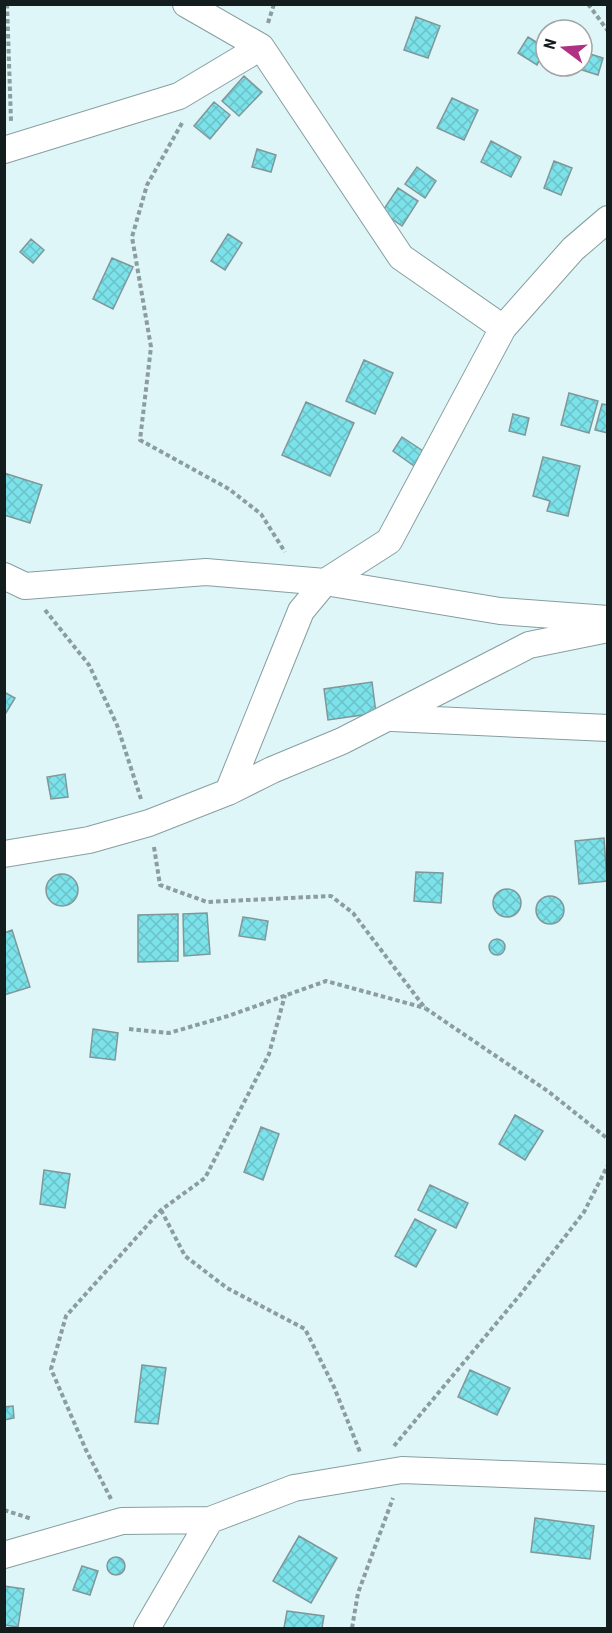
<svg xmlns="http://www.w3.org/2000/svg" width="612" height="1633" viewBox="0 0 612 1633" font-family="'Roboto Condensed',sans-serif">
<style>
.building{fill:url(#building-cross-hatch);stroke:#809799;stroke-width:1.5}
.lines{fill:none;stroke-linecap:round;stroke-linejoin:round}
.minor-casing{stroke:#879ea0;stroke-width:28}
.path{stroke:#8b9d9f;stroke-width:4;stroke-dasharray:4.5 3;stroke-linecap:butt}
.minor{stroke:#fff;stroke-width:26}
</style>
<defs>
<pattern id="building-cross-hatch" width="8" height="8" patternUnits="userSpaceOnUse" patternTransform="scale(1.5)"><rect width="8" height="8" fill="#7ce2ea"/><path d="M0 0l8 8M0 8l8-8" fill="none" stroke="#6ac1c8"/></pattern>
</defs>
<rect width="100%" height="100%" fill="#def6f8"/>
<path class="building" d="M416,17L440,26L428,58L404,50Z
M528,37L546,48L537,65L518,53Z
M587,53L603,58L598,75L582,70Z
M244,76L262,92L239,116L222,101Z
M452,98L478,110L464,140L437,128Z
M214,102L230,115L210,139L194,126Z
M491,141L521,157L511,177L481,162Z
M257,149L276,155L271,172L252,167Z
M554,161L572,168L561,195L544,188Z
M417,167L436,181L425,198L405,184Z
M398,188L418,201L402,226L382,212Z
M228,234L242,243L225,270L211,261Z
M31,239L44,250L33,263L20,252Z
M112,258L133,267L113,309L93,299Z
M364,360L393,373L375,414L346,401Z
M569,393L598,401L589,433L561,425Z
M306,402L354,423L330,476L282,455Z
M602,404L608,405V433L595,430Z
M513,414L529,418L525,435L509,431Z
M402,437L423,451L414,466L393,451Z
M543,457L580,466L568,516L547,511L550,501L533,496Z
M4,473L42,485L30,523L4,515Z
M372,682L376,713L328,720L324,689Z
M4,692L15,698L4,716Z
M65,774L68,797L51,799L47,777Z
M604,838L607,881L579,884L575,841Z
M416,872L443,873L441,903L414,901Z
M46 890a16 16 0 1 1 32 0a16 16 0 1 1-32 0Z
M493 903a14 14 0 1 1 28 0a14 14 0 1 1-28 0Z
M536 910a14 14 0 1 1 28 0a14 14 0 1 1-28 0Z
M207,913L210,954L184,956L183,914Z
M178,914V961L138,962V915Z
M243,917L268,921L265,940L239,936Z
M12,930L30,987L4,995V933Z
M489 947a8 8 0 1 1 16 0a8 8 0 1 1-16 0Z
M93,1029L118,1033L115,1060L90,1057Z
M515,1115L543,1131L525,1160L499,1144Z
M261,1127L279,1134L263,1180L244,1172Z
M44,1170L70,1174L65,1208L40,1204Z
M430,1185L468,1203L456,1228L418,1210Z
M415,1219L436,1230L416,1267L395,1256Z
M142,1365L166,1368L158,1424L135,1422Z
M470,1370L510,1388L497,1415L458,1397Z
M13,1406L14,1418L4,1420V1407Z
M535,1518L594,1526L590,1559L531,1552Z
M299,1536L337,1558L311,1603L273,1581Z
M107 1566a9 9 0 1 1 18 0a9 9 0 1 1-18 0Z
M82,1566L98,1571L90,1595L73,1590Z
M4,1586L24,1589L18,1627L4,1625Z
M287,1611L324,1616L322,1628H284Z"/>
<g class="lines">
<defs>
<path id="minor" d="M186,4L261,47L401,257L503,328
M4,150L179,96L261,47
M4,576L25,586L206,572L325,582L389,541L503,328L573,249L608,219
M392,718L608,728
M228,792L301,611L325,582L500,611L608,619
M4,854L89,840L149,823L228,792L272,770L342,741L529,645L608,629
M4,1555L122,1521L210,1520L294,1488L402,1470L608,1478
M147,1628L210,1520"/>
</defs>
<use href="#minor" class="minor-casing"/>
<path class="path" d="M7,4L11,121
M588,4L608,31
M268,23L274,4
M182,123L147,185L132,237L151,347L140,440L229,489L261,514L285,552
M45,610L89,665L117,725L141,799
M154,847L160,885L207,902L331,896L353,913L425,1008L549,1092L608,1139
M129,1029L169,1033L228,1016L326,981L425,1008
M161,1210L185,1256L227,1288L305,1329L334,1387L360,1452
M394,1446L520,1295L584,1212L608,1165
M111,1499L86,1450L51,1369L66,1316L161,1210L205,1178L269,1054L285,995
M4,1510L32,1519
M352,1628L358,1593L393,1498"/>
<use href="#minor" class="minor"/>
</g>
<rect width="612" height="1633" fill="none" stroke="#141d1e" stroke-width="12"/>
<g transform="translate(564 48) rotate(286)"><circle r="28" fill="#ffffff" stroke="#a1a5a5" stroke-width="1.5"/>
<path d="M0-4.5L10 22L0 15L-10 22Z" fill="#af3282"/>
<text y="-9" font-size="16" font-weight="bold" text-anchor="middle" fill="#141d1e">N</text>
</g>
</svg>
